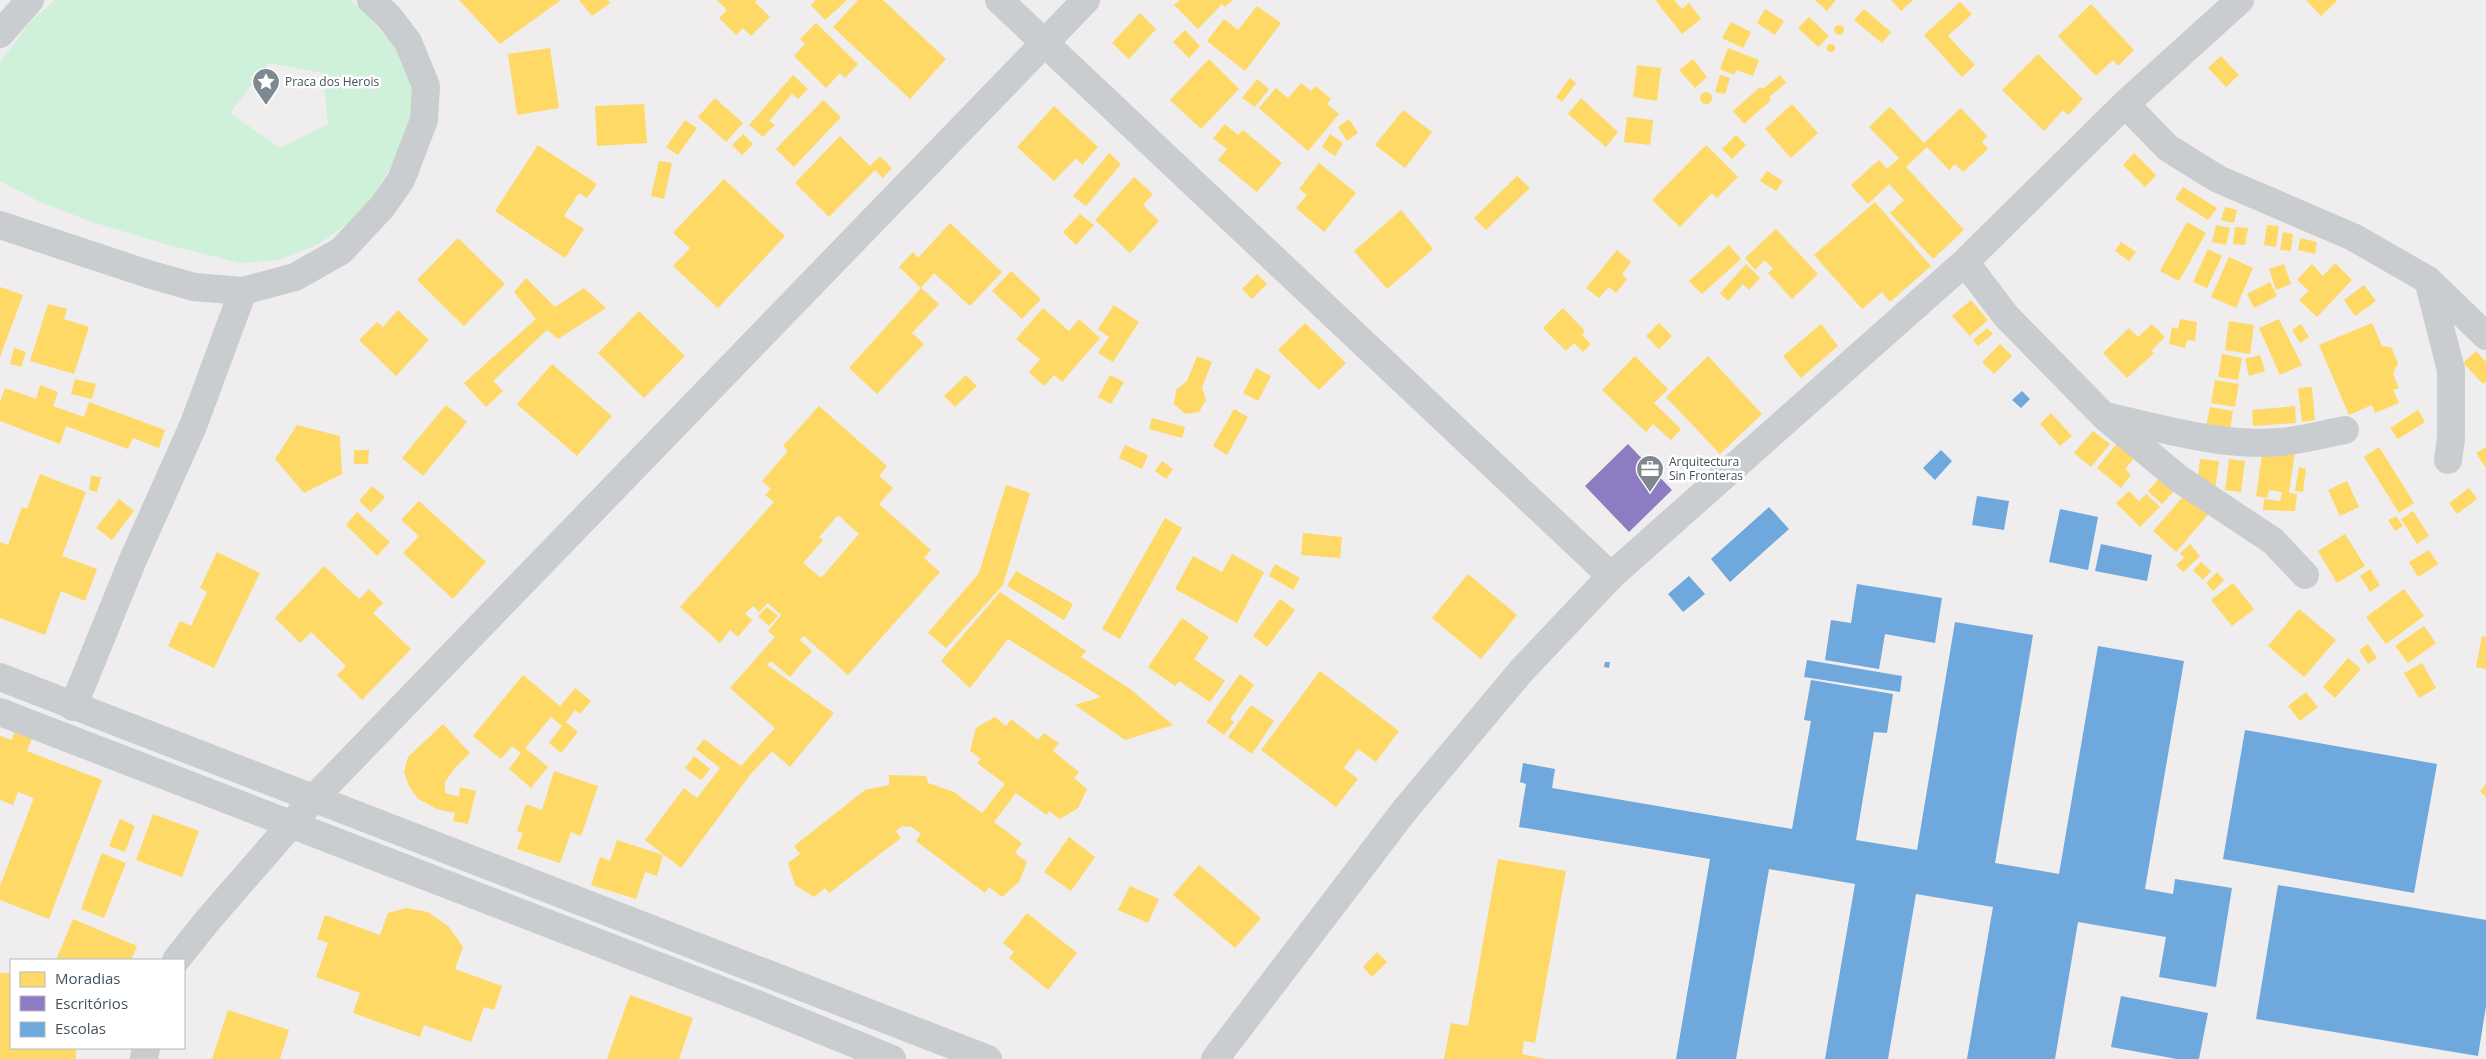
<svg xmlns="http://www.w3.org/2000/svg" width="2486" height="1059" viewBox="0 0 2486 1059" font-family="'Open Sans',sans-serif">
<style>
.green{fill:#cff0d9;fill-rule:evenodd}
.homes{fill:#ffd966;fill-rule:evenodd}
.offices{fill:#8e7cc3}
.schools{fill:#6fa8dc}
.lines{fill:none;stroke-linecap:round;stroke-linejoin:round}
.minor{stroke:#c9cdcf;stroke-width:28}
.tertiary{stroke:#c9cdcf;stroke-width:28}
.labels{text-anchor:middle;stroke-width:5;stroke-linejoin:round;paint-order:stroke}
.poi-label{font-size:12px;fill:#43525c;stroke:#fff;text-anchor:start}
</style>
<rect width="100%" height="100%" fill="#efeded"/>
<path class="green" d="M55,0H349L361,8L402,56L415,100L399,153L364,211L319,244L279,260L240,263L165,244L92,222L38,201L0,181V62L31,21ZM269,63L323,73L328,124L280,148L230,113Z"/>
<path class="homes" d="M459,0H561L500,44Z
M579,0H608L610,3L592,16Z
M717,0H757L755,2L770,17L751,36L743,28L736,35L719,18L727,10Z
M816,0H847L825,20L811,5Z
M858,0H883L946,59L910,99L833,27Z
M1180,0H1233L1225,7L1222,4L1198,29L1174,5Z
M1655,0H1674L1682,9L1689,3L1701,19L1682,34Z
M1815,0H1836L1827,11Z
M1891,0H1913L1901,11Z
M2306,0H2336L2337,1L2321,16Z
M1960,2L1972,14L1948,36L1975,65L1962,77L1924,35Z
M2091,4L2134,50L2118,66L2113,60L2096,76L2058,36Z
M1257,6L1281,23L1245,71L1207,41L1224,19L1238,30Z
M1765,9L1784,21L1775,35L1757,23Z
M1864,9L1891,32L1882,43L1854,20Z
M1140,13L1156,29L1129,59L1112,43Z
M1809,17L1829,36L1818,47L1798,28Z
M1731,22L1751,32L1743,48L1722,38Z
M816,23L858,64L845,78L840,73L826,88L794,56L805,44L800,39Z
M1834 30a5 5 0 1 1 10 0a5 5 0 1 1-10 0Z
M1185,30L1200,46L1189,58L1173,42Z
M1827 48a4 4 0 1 1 8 0a4 4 0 1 1-8 0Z
M550,48L559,108L517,115L508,54Z
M1728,48L1759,60L1753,76L1736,70L1734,75L1720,69Z
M2038,54L2083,99L2068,115L2063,110L2044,131L2002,90Z
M2221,56L2239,75L2226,87L2208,68Z
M1209,59L1239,89L1201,129L1170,100Z
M1693,59L1707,77L1695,88L1679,70Z
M1637,65L1661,68L1657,101L1633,97Z
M793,75L808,89L798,99L792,94L769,121L775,125L763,137L749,125Z
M1720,75L1730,78L1725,94L1715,92Z
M1780,75L1786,83L1769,97L1771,100L1744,124L1733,111L1760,87L1763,89Z
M1570,78L1576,83L1562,102L1556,97Z
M1257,79L1269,89L1255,107L1242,98Z
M1301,83L1311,91L1316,86L1331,99L1327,104L1339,114L1308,151L1259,108L1276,88L1288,98Z
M1700 98a6 6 0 1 1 12 0a6 6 0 1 1-12 0Z
M715,98L743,123L726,142L698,117Z
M1581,98L1618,132L1606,147L1568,114Z
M823,100L841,117L794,167L776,149Z
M644,104L647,143L597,146L595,106Z
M1792,104L1818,133L1791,158L1765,129Z
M1054,106L1098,147L1082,165L1076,158L1054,181L1017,147Z
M1890,107L1924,143L1961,108L1987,136L1982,142L1988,149L1963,172L1955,164L1949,170L1927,147L1906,167L1964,230L1933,259L1890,213L1904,200L1889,184L1868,204L1851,185L1879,160L1887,169L1899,158L1869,127Z
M1403,110L1432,132L1405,168L1375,145Z
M1627,117L1653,120L1650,145L1624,142Z
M1349,119L1358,133L1347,141L1338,127Z
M685,120L697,128L678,155L666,147Z
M1225,124L1238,135L1243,130L1282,163L1257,192L1218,160L1227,149L1213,138Z
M743,134L753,144L742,155L732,145Z
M1330,134L1343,143L1335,156L1322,147Z
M1736,135L1746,145L1732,159L1722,149Z
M840,136L870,166L880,156L892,168L883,178L875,170L829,217L795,183Z
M538,145L597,184L587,198L579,193L564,216L584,229L565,258L495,211Z
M1706,145L1738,177L1717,198L1712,193L1680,227L1652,200Z
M1109,153L1121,164L1086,206L1073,196Z
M2134,153L2156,175L2145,187L2123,165Z
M659,161L672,163L664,199L651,196Z
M1319,163L1356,193L1324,232L1296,208L1307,195L1299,189Z
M1767,171L1783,181L1776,191L1760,181Z
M1517,176L1530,188L1486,230L1474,218Z
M1134,177L1153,194L1143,205L1159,221L1130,253L1095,220Z
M724,179L785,236L718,308L673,266L690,248L673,233Z
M2183,187L2217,208L2208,220L2175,199Z
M1875,202L1931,266L1890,302L1882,292L1862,309L1814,255Z
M2225,207L2237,210L2234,223L2221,220Z
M1401,210L1433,249L1387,289L1354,251Z
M1080,214L1094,225L1076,245L1063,232Z
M2187,222L2206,233L2179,281L2160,271Z
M950,223L1002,272L970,306L934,273L921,288L899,267L913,252L918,258Z
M2216,225L2230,228L2226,245L2212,242Z
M2267,225L2279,226L2276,247L2264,245Z
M2235,227L2248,228L2245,245L2233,244Z
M1776,229L1818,274L1792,299L1768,273L1773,269L1765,260L1755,270L1745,258Z
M2283,232L2293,234L2291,251L2280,250Z
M458,238L505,284L464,326L417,280Z
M2300,238L2317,242L2315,254L2298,250Z
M2121,242L2136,252L2129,261L2115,251Z
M1729,245L1741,259L1702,294L1689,281Z
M2208,249L2222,256L2207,288L2193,282Z
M1617,250L1631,262L1622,274L1627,279L1616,293L1609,287L1599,298L1586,288Z
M2229,257L2253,268L2236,308L2211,297Z
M2335,263L2352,280L2317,317L2299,300L2309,291L2297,280L2312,264L2323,276Z
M1746,264L1760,278L1749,290L1743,284L1728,301L1720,293Z
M2284,264L2291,284L2276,290L2269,269Z
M1011,271L1041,299L1022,319L992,291Z
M1257,274L1267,284L1252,299L1242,289Z
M526,278L555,307L584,288L606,308L558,339L547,330L493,381L503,391L486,407L464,383L536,319L514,292Z
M2270,282L2277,296L2254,308L2247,294Z
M2364,285L2376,301L2355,316L2344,300Z
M0,287L23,295L0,357Z
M921,288L939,304L912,333L924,344L877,394L849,368Z
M1971,300L1988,320L1970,336L1952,316Z
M48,304L67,309L64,319L89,327L74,374L30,361Z
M1114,305L1139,322L1113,362L1098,353L1109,337L1098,329Z
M1043,308L1069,331L1079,319L1100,338L1062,382L1054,375L1044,386L1029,372L1040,359L1016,339Z
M1563,308L1585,331L1582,335L1591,344L1583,352L1574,343L1566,351L1543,328Z
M398,310L429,340L396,376L359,340L377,322L383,327Z
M639,311L685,356L644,398L598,353Z
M2180,319L2197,322L2195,341L2187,340L2185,348L2169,344L2172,327L2178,329Z
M2279,319L2302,365L2280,375L2259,328Z
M2229,321L2254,325L2250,354L2225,350Z
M1305,323L1346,363L1319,390L1278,350Z
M1659,323L1672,336L1659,349L1646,336Z
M2372,323L2382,346L2391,347L2398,363L2393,374L2399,388L2393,390L2399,403L2375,413L2372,405L2349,415L2319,345Z
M1821,324L1838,346L1801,378L1783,356Z
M2152,324L2165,337L2151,351L2154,353L2127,378L2103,353L2129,328L2138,337Z
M2301,324L2309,337L2300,343L2292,330Z
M1987,328L1993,334L1978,346L1973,340Z
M2000,344L2012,356L1994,374L1982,362Z
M14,348L26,352L21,367L10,364Z
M2476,351L2486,362V381L2483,384L2463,363Z
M2222,354L2242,358L2238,380L2218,377Z
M2260,355L2265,371L2249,376L2245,359Z
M1197,356L1212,362L1202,387L1206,400L1199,412L1185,414L1174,404L1176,390L1187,381Z
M1635,356L1668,389L1654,403L1681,429L1671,440L1653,424L1646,432L1602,390Z
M1708,356L1762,414L1720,454L1666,397Z
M552,364L612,416L577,456L517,404Z
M1256,368L1271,376L1258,401L1243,393Z
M966,375L977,386L955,407L944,396Z
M1110,375L1124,382L1111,404L1098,397Z
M75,379L96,384L92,399L71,394Z
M2215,380L2239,384L2235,407L2211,403Z
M40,385L58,392L53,406L84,417L89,402L165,430L159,448L133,438L128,449L66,426L60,444L0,421V402L5,388L36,399Z
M2312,387L2315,420L2302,422L2298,388Z
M446,405L467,422L423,476L402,458Z
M819,406L887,466L879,476L893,488L879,504L931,550L924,558L940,572L848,675L804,636L800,640L812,651L790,677L771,661L767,665L834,713L790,767L772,751L750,775L681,868L645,840L684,788L697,798L720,768L696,749L704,739L741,766L775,728L730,688L775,637L768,631L781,615L768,603L759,612L753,606L745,614L752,620L738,637L730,630L720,643L680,607L774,502L765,495L771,489L762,481L788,451L783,446ZM838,515L859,534L821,578L803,563L823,540L819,537Z
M2295,406L2296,423L2253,426L2252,410Z
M2210,407L2233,411L2229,437L2205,432Z
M1234,409L1248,417L1227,455L1213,446Z
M2418,410L2425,422L2398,439L2390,428Z
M2051,413L2072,436L2060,446L2040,424Z
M1152,418L1185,427L1182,438L1149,429Z
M297,425L340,436L342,474L304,493L275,459Z
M2093,431L2110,444L2091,467L2074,453Z
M2118,442L2135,457L2125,469L2131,475L2121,488L2097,468Z
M1125,445L1148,455L1142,469L1119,458Z
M2263,447L2295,452L2289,493L2297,494L2295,511L2263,510L2264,499L2280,501L2282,492L2269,490L2267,498L2256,496Z
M2379,447L2414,503L2399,513L2364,457Z
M2486,447V468L2476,453Z
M354,450H369L368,464H354Z
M2200,459L2219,461L2215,490L2197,487Z
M2229,459L2245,461L2241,492L2225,490Z
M1162,461L1173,469L1166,479L1155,471Z
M2299,467L2306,469L2303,492L2295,491Z
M40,474L86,492L62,556L97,569L85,601L61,591L45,635L0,618V542L8,545L22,507L27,509Z
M2163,474L2177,488L2162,504L2148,491Z
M91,476L101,477L97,492L89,490Z
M2347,481L2359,507L2340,516L2328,490Z
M1006,485L1030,493L1003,585L946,648L928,633L979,573Z
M372,486L385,497L371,512L359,501Z
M2469,488L2477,499L2457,514L2449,503Z
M2129,491L2139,501L2146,494L2160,507L2140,527L2116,503Z
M2188,491L2211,511L2176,552L2153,531Z
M119,499L134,511L112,540L96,528Z
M419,501L486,562L453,599L403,553L419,536L401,520Z
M2413,511L2429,536L2417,544L2401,519Z
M357,512L390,542L377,556L346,525Z
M2396,516L2403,526L2395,531L2388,520Z
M1165,518L1182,528L1120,639L1102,629Z
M1303,533L1342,537L1340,558L1301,555Z
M2345,534L2365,566L2337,583L2318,551Z
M2190,544L2200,556L2183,572L2176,565L2184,558L2180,553Z
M2429,550L2438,564L2418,577L2409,562Z
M217,552L260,573L214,668L168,646L180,621L191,626L207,592L200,588Z
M1232,554L1264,572L1237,623L1175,589L1193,556L1222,572Z
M2201,562L2211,571L2203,580L2193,570Z
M1275,564L1300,578L1293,590L1269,576Z
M324,566L359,599L369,589L383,603L373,613L411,649L362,700L337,675L346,666L311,632L300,643L275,618Z
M2370,569L2380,585L2370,592L2360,576Z
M1016,571L1073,604L1064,620L1007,586Z
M2217,572L2224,580L2213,591L2206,583Z
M1468,574L1517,615L1481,659L1432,618Z
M2233,583L2254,609L2232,626L2211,600Z
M2404,589L2424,616L2386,644L2366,617Z
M1000,592L1086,651L1081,657L1130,689L1173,725L1125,740L1075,705L1101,697L1008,639L970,688L941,661Z
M1280,599L1295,610L1267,647L1253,636Z
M767,607L778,616L769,626L758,616Z
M2299,609L2336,640L2304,677L2268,646Z
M1182,618L1209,637L1194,659L1225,681L1210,702L1179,681L1175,686L1148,667Z
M2424,626L2436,643L2408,663L2395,646Z
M2482,636L2486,637V669L2476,667Z
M2368,644L2377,658L2368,664L2359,650Z
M2348,658L2361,669L2335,698L2323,687Z
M2422,663L2436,688L2419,698L2404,673Z
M1320,671L1399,731L1376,762L1358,749L1344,768L1358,779L1336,807L1261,750Z
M1240,674L1254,685L1230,719L1234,722L1224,735L1206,722Z
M523,675L560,706L575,688L591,701L580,714L575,710L566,722L578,732L561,753L549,743L562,726L551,717L525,748L548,767L531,788L509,769L521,753L512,746L501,759L473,736Z
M2306,692L2318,707L2300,721L2288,706Z
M1251,705L1274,721L1252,754L1228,737Z
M995,717L1006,726L1011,719L1038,740L1044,733L1059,743L1053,751L1079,772L1074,778L1087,789L1078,808L1060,819L1049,811L1047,815L1016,793L994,822L1022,843L1015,853L1027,862L1019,882L1002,897L989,887L985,893L916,841L921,834L912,827L902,826L896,831L901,838L829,893L825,888L814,897L795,885L788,863L800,854L794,846L865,790L889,785V775L926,776L928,783L954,792L982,813L1005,784L977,763L981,759L970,751L976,728Z
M443,724L470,753L454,769L445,782V793L459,797L460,787L476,791L468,824L453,821L455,813L437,809L418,799L409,786L404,772L408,757Z
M15,730L33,736L27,751L102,780L49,919L0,900V886L34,798L18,792L13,805L0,800V736L12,740Z
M694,756L710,769L701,780L685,768Z
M554,771L598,786L581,836L571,832L560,863L517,849L523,833L517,831L526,804L542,810Z
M2486,784V797L2480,791Z
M153,814L199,831L182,877L136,860Z
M120,819L135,826L125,852L109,846Z
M1069,837L1095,857L1071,891L1044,872Z
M617,840L663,855L657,876L645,872L636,899L591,885L600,857L610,861Z
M102,853L126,863L104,918L81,909Z
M1498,859L1566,871L1535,1043L1524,1041L1522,1054L1547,1059H1444L1451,1023L1468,1026Z
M1199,865L1261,918L1235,948L1173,895Z
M1130,886L1159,899L1148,923L1118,910Z
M406,908L428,912L449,927L463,947L455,969L502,986L494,1010L484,1007L471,1042L424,1025L420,1037L353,1013L360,993L316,977L328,943L317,939L325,915L380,935L388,913Z
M1027,913L1077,953L1048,990L1009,958L1014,952L1003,943Z
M73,919L137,946L131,960H56Z
M1377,952L1387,962L1372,977L1363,967Z
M0,973H11V1048H76V1059H0Z
M630,995L693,1018L679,1059H607Z
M228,1010L289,1030L280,1059H212Z"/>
<path class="offices" d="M1628,444L1672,490L1629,532L1585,486Z"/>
<path class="schools" d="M2022,391L2030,399L2021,408L2012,400Z
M1941,450L1952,461L1935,480L1923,468Z
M1977,496L2009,501L2004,530L1972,525Z
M1769,507L1789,529L1730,582L1711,559Z
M2060,509L2098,517L2088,570L2049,562Z
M2101,544L2152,555L2147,581L2095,571Z
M1689,576L1705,594L1683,612L1668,594Z
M1857,584L1942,598L1935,643L1885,634L1879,669L1825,660L1831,620L1851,623Z
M1955,622L2033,635L1995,863L2059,874L2098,646L2184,661L2145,889L2173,894L2175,879L2232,888L2216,987L2159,977L2166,937L2078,922L2055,1059H1967L1993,907L1916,894L1888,1059H1825L1855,884L1769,869L1736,1059H1676L1710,859L1519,827L1526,784L1520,782L1523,763L1555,769L1552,788L1792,829L1811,721L1804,720L1811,680L1893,694L1887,733L1874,732L1856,840L1917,850Z
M1807,660L1902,676L1900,692L1804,677Z
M1605,662H1610L1609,668L1604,667Z
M2245,730L2437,764L2414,893L2223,859Z
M2278,885L2486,920V1006L2478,1056L2256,1019Z
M2121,996L2208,1013L2199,1059H2177L2111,1047Z"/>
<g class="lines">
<path class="minor" d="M0,34L30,0
M2125,104L2168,148L2218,179L2353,237L2428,280L2486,336
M0,225L148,274L194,287L243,291L295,277L341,251L382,207L401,180L424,120L426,86L408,42L389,17L371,0
M1965,262L2006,316L2105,417L2178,478L2273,541L2305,575
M2428,280L2451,370V438L2448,460
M2109,417C2164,429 2224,447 2280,442C2302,440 2324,434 2345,430
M1611,576L1965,262L2125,104L2240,0
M73,707L132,562L193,426L243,291
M176,960L208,920L314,798L1086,0
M144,1059L146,1048"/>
<path class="tertiary" d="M999,0L1611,576L1522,670L1404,811L1215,1059
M0,677L988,1059
M0,712L757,1004L892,1059"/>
</g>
<defs>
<symbol id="sight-pin" viewBox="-11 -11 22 30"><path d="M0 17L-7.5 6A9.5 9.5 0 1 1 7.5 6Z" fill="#7f888f" stroke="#fff"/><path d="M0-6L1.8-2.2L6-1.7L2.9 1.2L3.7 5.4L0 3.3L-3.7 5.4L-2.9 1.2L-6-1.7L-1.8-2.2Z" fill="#fff"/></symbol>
<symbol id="office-pin" viewBox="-11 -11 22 30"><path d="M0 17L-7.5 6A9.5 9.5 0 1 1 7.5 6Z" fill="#7f888f" stroke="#fff"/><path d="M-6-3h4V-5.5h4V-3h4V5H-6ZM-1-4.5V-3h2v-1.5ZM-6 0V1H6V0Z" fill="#fff"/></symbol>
</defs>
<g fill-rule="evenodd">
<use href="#sight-pin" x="250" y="66" width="32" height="43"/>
<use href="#office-pin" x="1634" y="453" width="32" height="43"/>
</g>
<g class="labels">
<g class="poi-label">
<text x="285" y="86">Praca dos Herois</text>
<text x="1669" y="466">Arquitectura<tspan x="1669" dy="14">Sin Fronteras</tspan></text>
</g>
</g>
<rect x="10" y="959" width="175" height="90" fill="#ffffff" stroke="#b4babe"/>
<rect x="20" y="972" width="25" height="15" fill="#ffd966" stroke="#b4babe"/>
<text x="55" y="984" font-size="15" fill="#43525c">Moradias</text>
<rect x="20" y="996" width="25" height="15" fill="#8e7cc3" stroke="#b4babe"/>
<text x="55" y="1009" font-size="15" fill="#43525c">Escritórios</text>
<rect x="20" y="1022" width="25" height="15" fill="#6fa8dc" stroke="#b4babe"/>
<text x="55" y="1034" font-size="15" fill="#43525c">Escolas</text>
</svg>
